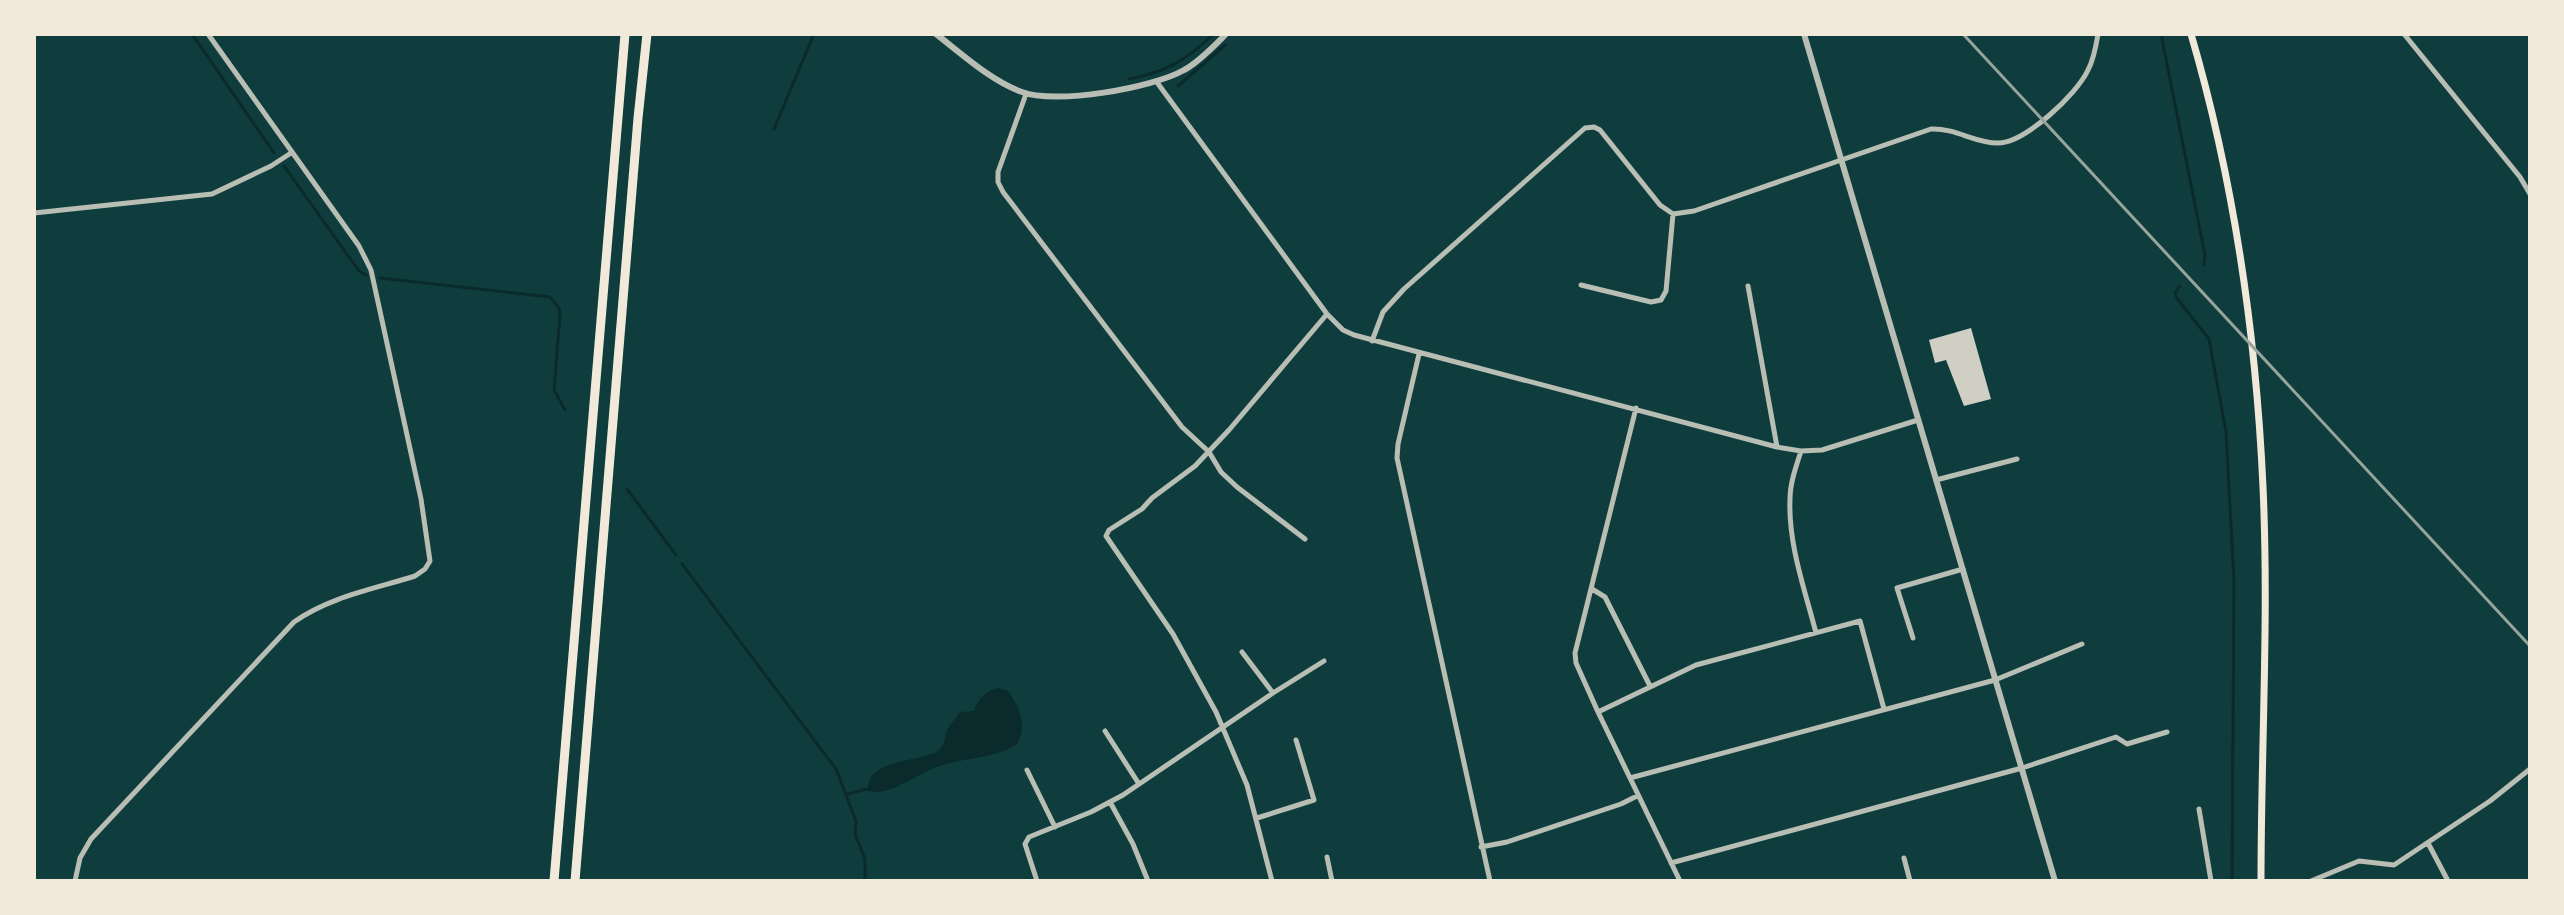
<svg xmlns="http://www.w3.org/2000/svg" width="2564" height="915" viewBox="0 0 2564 915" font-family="'Fira Sans Condensed',sans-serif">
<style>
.water{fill:#0a2a2b}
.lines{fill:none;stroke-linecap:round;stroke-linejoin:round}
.stream{stroke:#0a2a2b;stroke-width:3}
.building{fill:#cfcfc3}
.minor{stroke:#b8beb3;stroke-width:5}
.tertiary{stroke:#b8beb3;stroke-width:6}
.secondary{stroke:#f1e9da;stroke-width:7}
.motorway{stroke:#f1e9da;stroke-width:9}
.rail{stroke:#97a49c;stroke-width:3}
</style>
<rect width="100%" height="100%" fill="#0f3d3e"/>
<path class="water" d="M999,688L1008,691C1019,706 1028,726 1017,744C993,760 959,757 932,769C912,777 891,796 868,791C865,757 923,763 939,750C945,745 944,740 946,733C948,726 956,718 960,712L974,711C978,699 985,691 999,688Z"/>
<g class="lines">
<path class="stream" d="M192,34L274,153
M2161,34L2205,255L2204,265
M1129,79C1167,72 1186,60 1214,34
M1178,86L1225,45
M774,129L814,34
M284,166L359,271L366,275
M380,278L550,297L559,308L560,315L554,390L565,410
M2180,286L2175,293L2176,297L2209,339L2226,432L2234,581L2232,881
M627,489L676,555
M682,564L836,769L856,821L855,834L865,859V881
M848,794L867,789"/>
</g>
<path class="building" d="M1971,328L1991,399L1964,406L1946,360L1935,363L1929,340Z"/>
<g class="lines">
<path class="minor" d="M2404,34L2520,177L2530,194
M1156,81L1327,314L1343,330L1354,335L1777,447L1801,451L1822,450L1918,420
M1026,94L998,172V182L1003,192L1182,427L1209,452L1221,472L1237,487L1305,539
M34,213L212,194L271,166L291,153
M1581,285L1651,302L1661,300L1666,291L1673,214
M1748,286L1777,447
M1372,341L1383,312L1404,289L1585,128L1594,127L1600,130L1660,205L1673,214L1694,211L1931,129C1956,128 1974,143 1998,143C2025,143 2077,94 2088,70C2094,59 2096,46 2098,34
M1419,354L1398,444L1397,458L1490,881
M1636,408L1575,653L1576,663L1598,712L1680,881
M1801,451C1796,467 1790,483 1790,499C1788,544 1805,590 1816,633
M1936,480L2017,459
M1592,589L1605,597L1650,686
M1913,638L1897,588L1963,569
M1242,652L1273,693
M1598,712L1696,665L1860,621L1884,709
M1105,731L1139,784
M1027,770L1055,827
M1630,778L1995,680L2082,644
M1110,802L1133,844L1148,881
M2199,809L2211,881
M1257,818L1314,800L1296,740
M2428,843L2448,881
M1481,847L1507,842L1621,804L1637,796
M1327,857L1332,881
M1904,858L1910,881
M1671,863L2022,768L2116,737L2127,744L2167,732
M75,881L80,858L91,839L294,622C329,597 374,589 415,576L425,569L430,561L421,499L371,270L359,246L208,34
M1037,881L1025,844L1029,837L1091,812L1123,795L1273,693L1324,661
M1272,881L1247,785L1216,712L1173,634L1106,536L1109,530L1142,509L1152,498L1195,466L1229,430L1327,314
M2311,881L2359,861L2394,865L2490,801L2530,769"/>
<path class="tertiary" d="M936,34C962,54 991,81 1022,92C1055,105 1153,88 1184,70C1199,62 1214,46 1226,34
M1804,34L2055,881"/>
<path class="secondary" d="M2191,34C2234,181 2256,334 2263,487C2269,618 2261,750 2261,881"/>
<path class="motorway" d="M554,881L625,34
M575,881L638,118L647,34"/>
<path class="rail" d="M1963,34L2530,646"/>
</g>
<rect width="2564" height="915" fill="none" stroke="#f1e9da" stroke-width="72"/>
</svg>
